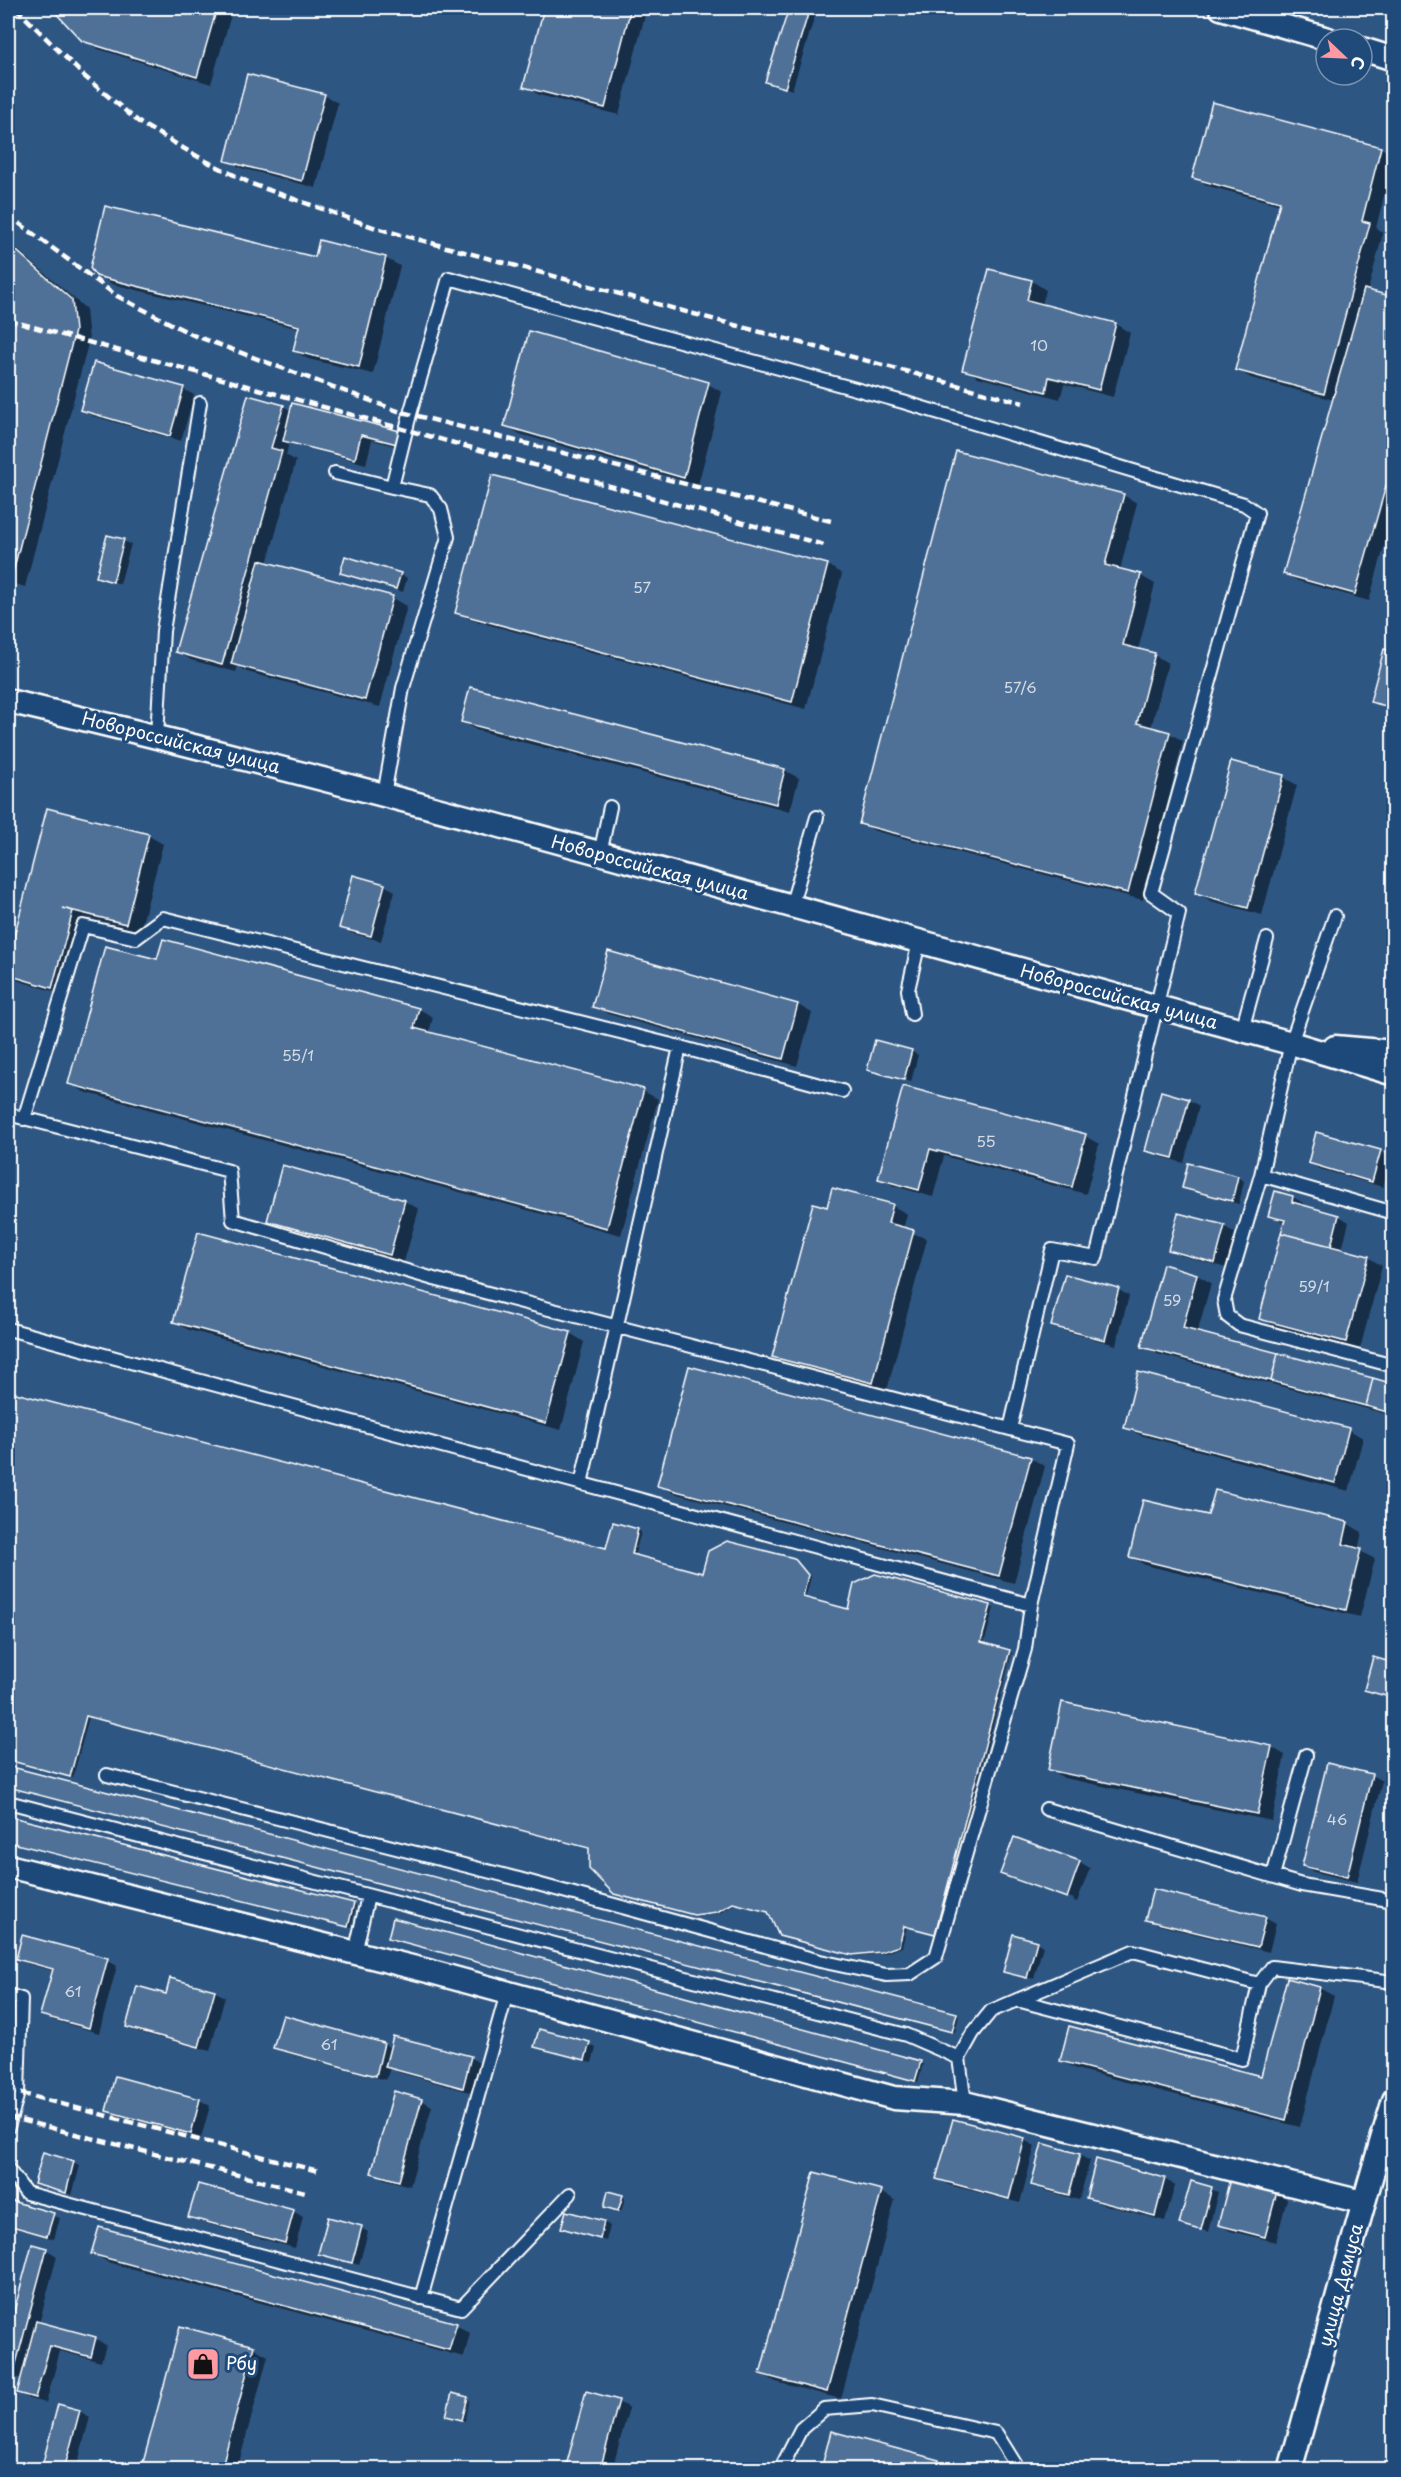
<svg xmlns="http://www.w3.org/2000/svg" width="1401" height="2477" viewBox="0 0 1401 2477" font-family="'Playpen Sans',sans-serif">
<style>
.built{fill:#2e5683;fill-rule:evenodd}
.shadow{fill:#0007}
.building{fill:#507197;stroke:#fff;stroke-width:1.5}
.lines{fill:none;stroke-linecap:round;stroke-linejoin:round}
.service-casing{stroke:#fff;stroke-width:16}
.minor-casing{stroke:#fff;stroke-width:27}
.service{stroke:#1f4a7a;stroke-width:12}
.minor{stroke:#1f4a7a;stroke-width:22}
.rail{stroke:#fff;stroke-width:4.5;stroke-dasharray:9 4.5;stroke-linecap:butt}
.labels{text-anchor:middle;stroke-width:6;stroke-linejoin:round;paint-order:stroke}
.number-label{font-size:15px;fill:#d3dce5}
.street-label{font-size:18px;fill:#fff;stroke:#1f4a7a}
.poi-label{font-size:18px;fill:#fff;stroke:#1f4a7a;text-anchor:start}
</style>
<rect width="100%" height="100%" fill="#1f4a7a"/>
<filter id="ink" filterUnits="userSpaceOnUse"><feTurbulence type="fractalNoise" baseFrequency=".0167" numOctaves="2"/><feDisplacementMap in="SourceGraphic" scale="12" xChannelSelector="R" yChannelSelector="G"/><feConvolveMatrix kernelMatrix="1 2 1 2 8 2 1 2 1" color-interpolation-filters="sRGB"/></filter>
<g filter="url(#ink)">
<path class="built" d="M8,8H1393V2469H8ZM1326,39H1362V75H1326Z"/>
<path class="shadow" d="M53,8H233L211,84L98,49L83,40Z
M546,8H647L619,115L539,95L525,86Z
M791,8L815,16L792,90L767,81Z
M324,95L338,103L316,188L241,168L226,160Z
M1213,104L1381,148L1394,155L1376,228L1383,233L1368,291L1394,299V524L1391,523L1369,601L1298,581L1284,573L1334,400L1251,378L1237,370L1281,205L1208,186L1194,177Z
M8,241L86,309L89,340L25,587L8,582Z
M385,258L400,266L373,374L308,359L294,351L300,329L112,284L97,275L316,259Z
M990,270L1032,281L1046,290L1042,305L1116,324L1130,333L1113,397L1064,384L1060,399L978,377L964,369Z
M708,384L722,392L698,485L520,434L506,426Z
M183,389L194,395L181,441L93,416L82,410Z
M283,406L292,411L400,432L407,449L372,440L366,464L289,443L286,455L296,461L267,564L393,598L407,606L380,707L247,672L238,666L236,672L191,660L177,651Z
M493,477L828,565L842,574L806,709L471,620L457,612Z
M1123,495L1137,503L1120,570L1141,576L1155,584L1138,650L1154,655L1168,663L1151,728L1169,733L1183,741L1143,900L875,831L861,823Z
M108,536L131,544L120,584L98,576Z
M342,572L400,574L407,578L403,592Z
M1394,653V710L1372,701Z
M462,721L784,770L799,778L790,811L476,730Z
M1283,777L1297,785L1262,915L1211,901L1197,893Z
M48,810L149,836L163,844L140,931L88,918L66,995L19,981L8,975V964Z
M8,866L15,871L8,897Z
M384,885L395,891L381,941L351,933L341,927Z
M164,941L419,1009L433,1017L429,1033L643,1091L658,1099L621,1235L84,1092L70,1083L158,961Z
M609,953L798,1005L812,1013L797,1066L608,1014L594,1006Z
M911,1051L918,1055L911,1082L869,1069Z
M904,1087L1085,1136L1099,1144L1086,1194L944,1156L933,1197L894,1186L879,1178Z
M1162,1093L1189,1100L1199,1106L1184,1163L1158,1156L1147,1150Z
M1317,1134L1381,1152L1391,1158L1383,1187L1320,1169L1309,1163Z
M1238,1177L1244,1181L1239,1204L1190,1191L1183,1187Z
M833,1190L893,1206L907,1214L903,1229L927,1239L887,1390L788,1364L774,1356Z
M1293,1197L1303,1203L1302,1207L1339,1216L1349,1222L1342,1250L1368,1257L1382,1266L1360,1349L1274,1326L1260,1318L1288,1237L1283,1232L1285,1223L1270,1216Z
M404,1201L419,1209L404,1262L283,1228L269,1220Z
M1179,1215L1225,1227L1235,1233L1226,1268L1180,1255L1169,1249Z
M1197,1275L1211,1283L1197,1334L1394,1385V1416L1157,1354L1143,1346Z
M1119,1290L1129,1296L1116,1345L1064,1331L1053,1325Z
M175,1322L570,1333L584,1342L561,1430L189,1330Z
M1140,1374L1349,1430L1363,1438L1349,1491L1140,1435L1125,1427Z
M8,1393L607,1549L614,1524L638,1530L641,1532L634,1557L703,1575L797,1562L811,1577L805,1599L849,1611L875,1575L994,1608L984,1644L1012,1652L938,1934L907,1926L902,1947L885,1953L856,1956L784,1937L770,1912L736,1903L720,1913L698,1916L614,1893L591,1848L89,1717L73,1777L8,1760Z
M1030,1458L1045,1466L1014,1583L673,1493L659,1485Z
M1216,1492L1348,1524L1362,1532L1358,1550L1375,1559L1360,1617L1145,1565L1131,1557L1210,1517Z
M1394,1664V1699L1366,1690Z
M1271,1747L1285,1755L1272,1821L1064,1778L1050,1770Z
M8,1768L956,2014L959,2016L955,2032L8,1786Z
M1371,1775L1382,1781L1357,1882L1314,1872L1303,1866Z
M8,1818L354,1904L356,1906L351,1928L8,1842Z
M1080,1862L1090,1868L1077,1902L1073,1901L1074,1899L1011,1876V1878L1002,1873Z
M1265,1918L1276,1924L1269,1952L1158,1925L1147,1919Z
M393,1939L920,2063L923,2064L918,2082Z
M1036,1942L1043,1946L1034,1979L1004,1971Z
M17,1958L107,1960L117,1966L99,2033L53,2020L42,2014L54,1971L28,1964Z
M1319,1988L1334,1996L1300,2127L1076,2069L1061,2061L1262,2078Z
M214,1991L225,1997L210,2051L138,2032L127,2026L167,1996Z
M284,2017L384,2044L391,2048L394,2037L471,2058L481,2064L473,2093L397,2072L390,2068L386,2080L286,2053L275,2047Z
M589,2044L596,2048L592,2063L536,2046Z
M116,2078L200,2100L210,2106L201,2138L118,2116L107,2110Z
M421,2100L432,2106L410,2186L384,2179L373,2172Z
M1024,2140L1035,2146L1020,2203L949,2185L938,2178Z
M1079,2155L1090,2161L1079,2200L1043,2190L1032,2184Z
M74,2162L80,2166L72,2195L36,2183Z
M1164,2179L1175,2185L1165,2221L1098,2203L1087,2197Z
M1192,2183L1218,2192L1208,2232L1181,2223Z
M881,2192L895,2200L841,2399L776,2382L761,2374Z
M1276,2193L1287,2199L1276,2242L1230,2231L1220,2225Z
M622,2196L625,2198L621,2212L608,2208Z
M8,2202L60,2218L54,2239L8,2226Z
M293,2211L303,2217L295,2248L201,2222L190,2216Z
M604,2222L610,2226L606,2241L563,2227Z
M361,2228L368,2232L359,2265L320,2253Z
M33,2246L47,2250L57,2256L39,2324L95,2339L106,2345L101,2362L60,2351L46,2403L29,2399L19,2393L22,2379L8,2375V2340Z
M93,2253L456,2325L470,2333L464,2357L107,2262Z
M181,2328L254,2348L268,2356L237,2470H143Z
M467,2399L470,2400L465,2421L450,2417Z
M618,2402L629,2408L612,2470H566Z
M79,2411L90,2417L76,2470H42Z
M832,2433L939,2461L953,2470H823Z"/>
<path class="building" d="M51,8H217L197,77L82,41Z
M544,8H631L605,108L523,87Z
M789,8L809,11L785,88L765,82Z
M247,74L325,94L302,181L225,161Z
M1212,102L1381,147L1362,221L1370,223L1324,394L1235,370L1280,202L1192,178Z
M105,206L315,257L319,240L386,257L359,367L293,351L299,326L96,276L90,268Z
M8,243L72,300L75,331L11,580L8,579Z
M989,269L1032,280L1027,300L1116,323L1099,390L1049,377L1046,392L962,370Z
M1364,289L1394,297V458L1355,594L1283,574Z
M529,331L709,382L684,478L504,426Z
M94,362L184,387L170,436L80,410Z
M248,395L284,405L271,448L282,451L222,665L175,652Z
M292,403L400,431L397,444L361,435L355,459L283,441Z
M956,451L1124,494L1105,565L1141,574L1123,645L1155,653L1137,723L1170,732L1128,893L859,824Z
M492,475L828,564L792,702L455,613Z
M107,535L124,539L113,582L96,577Z
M345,556L401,573L396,589L340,573Z
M259,560L393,596L365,700L231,664Z
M1384,649L1394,651V708L1370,702Z
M470,687L785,769L776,804L461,722Z
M1231,761L1284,775L1248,908L1195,893Z
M47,808L149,834L126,924L62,908L73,911L52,988L8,975V960Z
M353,875L385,884L371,936L339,928Z
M163,939L419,1008L414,1028L644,1089L607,1228L68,1084L105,946L157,959Z
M608,951L798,1004L783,1059L592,1007Z
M875,1040L912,1050L904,1080L867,1070Z
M903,1086L1086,1134L1072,1187L930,1149L919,1190L878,1179Z
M1161,1091L1189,1099L1173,1158L1145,1151Z
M1316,1132L1381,1150L1372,1182L1308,1163Z
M1188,1163L1238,1176L1232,1201L1182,1188Z
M282,1165L405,1200L390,1255L267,1221Z
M832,1188L893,1204L888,1223L914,1230L873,1383L772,1357L813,1203L827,1207Z
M1275,1191L1293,1196L1292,1202L1339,1215L1331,1246L1281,1233L1285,1220L1268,1216Z
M1178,1213L1225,1225L1215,1263L1168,1250Z
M198,1232L571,1332L546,1423L173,1322Z
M1281,1233L1369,1256L1346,1342L1259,1319Z
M1163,1264L1197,1274L1183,1328L1278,1353L1271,1381L1141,1347Z
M1065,1274L1119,1288L1105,1340L1051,1326Z
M1278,1353L1373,1378L1366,1406L1271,1381Z
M689,1366L1031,1457L999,1576L657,1486Z
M1138,1372L1349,1428L1335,1483L1124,1428Z
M1373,1378L1394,1384V1414L1366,1406Z
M8,1391L606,1548L613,1522L638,1529L632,1554L702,1573L708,1551L727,1541L794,1558L808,1575L803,1597L848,1609L854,1584L875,1574L991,1605L981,1642L1010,1650L935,1934L904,1926L899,1946L881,1952L852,1955L779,1936L768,1912L733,1903L717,1912L694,1915L614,1894L589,1869V1848L86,1716L70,1777L8,1760Z
M1215,1490L1348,1522L1343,1544L1361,1549L1346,1610L1129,1557L1143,1500L1208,1515Z
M1373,1657L1394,1663L1393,1698L1364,1690Z
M1062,1702L1272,1746L1257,1814L1048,1770Z
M1327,1763L1372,1774L1347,1877L1302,1866Z
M8,1766L957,2013L952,2032L8,1787Z
M8,1816L354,1903L348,1927L8,1842Z
M1014,1837L1080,1861L1067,1898L1000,1874Z
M1153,1889L1266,1917L1258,1947L1145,1920Z
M393,1918L921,2061L915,2081L388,1938Z
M1013,1934L1037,1941L1027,1978L1003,1972Z
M22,1935L108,1958L89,2028L40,2015L53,1969L16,1959Z
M170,1978L215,1990L199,2047L126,2027L137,1986L166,1994Z
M1287,1978L1320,1987L1286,2120L1060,2061L1069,2026L1261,2076Z
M283,2015L384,2043L376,2076L273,2048Z
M539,2029L590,2042L585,2060L534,2047Z
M393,2036L471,2056L463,2088L385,2067Z
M115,2076L200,2099L191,2134L106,2111Z
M394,2091L422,2099L399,2181L371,2173Z
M953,2119L1025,2138L1009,2199L936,2179Z
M1042,2143L1080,2154L1069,2195L1031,2185Z
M43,2152L74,2161L66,2193L34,2184Z
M1096,2159L1165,2178L1155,2216L1086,2198Z
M814,2172L882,2190L827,2392L760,2374Z
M1230,2179L1277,2191L1265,2237L1218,2225Z
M1191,2181L1212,2187L1201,2230L1179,2224Z
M198,2184L294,2210L285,2243L188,2217Z
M608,2191L623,2195L618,2211L604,2207Z
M8,2200L54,2213L47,2236L8,2225Z
M566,2211L604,2221L600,2239L561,2228Z
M328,2217L362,2226L352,2263L318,2254Z
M99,2227L457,2323L449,2350L91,2254Z
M32,2244L47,2248L13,2375L8,2373V2334Z
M36,2321L96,2337L91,2357L50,2346L35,2398L17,2393Z
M180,2326L254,2346L221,2470H141Z
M586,2391L619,2400L600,2470H565Z
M452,2393L468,2397L462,2420L446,2416Z
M58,2404L80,2410L64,2470H41Z
M831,2431L939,2460L937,2470H821Z"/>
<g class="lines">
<defs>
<path id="service" d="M157,736L163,631L200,403
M384,795L403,688L448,537L441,509L430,495L392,487
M600,854L610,807
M791,907L817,817
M1335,916L1291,1043L1261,1175L1224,1300L1227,1316L1239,1325L1394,1366
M912,1014L908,990L919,942
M1242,1030L1267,939
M1389,1051L1394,1034
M8,1114L229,1171L233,1220L434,1279L1010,1429
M24,1119L83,926L136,938L163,918L680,1047L842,1091
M1261,1175L1394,1213
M8,1329L1031,1605
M581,1484L680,1047
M107,1775L519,1879L820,1961L886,1975L910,1974L936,1957L1025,1649L1031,1605L1068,1444L1010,1429L1052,1250L1096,1258L1179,913L1151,893L1257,513L1244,504L903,402L449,278L410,414L392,487L335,473
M8,1802L906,2035L959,2058L965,2103
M1046,1809L1302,1885L1394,1901
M1273,1876L1306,1755
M355,1953L368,1896
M8,1995L21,1999L18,2093L8,2127
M1017,2000L1242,2059L1259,1984
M959,2058L973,2033L991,2011L1133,1951L1259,1984L1272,1967L1394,1982
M8,2169L26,2193L461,2308L570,2194
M421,2298L507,1993
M780,2470L801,2429L824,2409L872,2405L996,2433L1019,2470"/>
<path id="minor" d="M1221,8L1328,39
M1362,49L1394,59
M8,701C439,802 864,929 1291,1043L1394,1074
M1335,1047L1394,1052
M8,1866L428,1971L894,2098L965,2103L1362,2202
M1290,2470C1325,2347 1356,2223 1394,2100"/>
</defs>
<use href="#service" class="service-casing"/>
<use href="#minor" class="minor-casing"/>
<use href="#service" class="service"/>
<use href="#minor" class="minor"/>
<path class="rail" d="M16,8L84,76L140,123L202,159L252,184L376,228L1023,403
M8,215L117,296L193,335L398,411L831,521
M8,320L824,545
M8,2090L318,2171
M8,2117L309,2193"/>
</g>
</g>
<defs>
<symbol id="shop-square" viewBox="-11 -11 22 22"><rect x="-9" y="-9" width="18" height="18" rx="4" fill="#ff9aa2" stroke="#1f4a7a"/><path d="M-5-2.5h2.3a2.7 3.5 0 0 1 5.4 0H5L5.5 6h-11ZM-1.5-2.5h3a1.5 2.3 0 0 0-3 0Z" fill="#111"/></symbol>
</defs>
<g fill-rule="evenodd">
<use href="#shop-square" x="184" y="2345" width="38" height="38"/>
</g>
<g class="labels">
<g class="number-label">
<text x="1039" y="351">10</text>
<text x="642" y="593">57</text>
<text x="1020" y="693">57/6</text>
<text x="298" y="1061">55/1</text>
<text x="986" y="1147">55</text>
<text x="1314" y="1292">59/1</text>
<text x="1172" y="1306">59</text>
<text x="1337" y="1825">46</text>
<text x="73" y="1997">61</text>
<text x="329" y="2050">61</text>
</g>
<g class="street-label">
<text transform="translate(181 743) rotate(14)" y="6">Новороссийская улица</text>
<text transform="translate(650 868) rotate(15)" y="6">Новороссийская улица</text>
<text transform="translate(1119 997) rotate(15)" y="6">Новороссийская улица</text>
<text transform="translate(1341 2285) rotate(-75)" y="6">улица Демуса</text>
</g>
<g class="poi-label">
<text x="226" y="2370">Рбу</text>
</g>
</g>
<rect width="1401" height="2477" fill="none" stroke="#1f4a7a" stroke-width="30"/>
<rect x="15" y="15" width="1371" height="2447" fill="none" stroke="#fff" stroke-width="2" filter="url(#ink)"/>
<g transform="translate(1344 57) rotate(113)"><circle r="28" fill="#1f4a7a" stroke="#7992af" stroke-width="1.5"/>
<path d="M0-4.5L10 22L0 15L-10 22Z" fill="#ff9aa2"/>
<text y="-9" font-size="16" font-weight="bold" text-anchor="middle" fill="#ffffff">С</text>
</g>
</svg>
